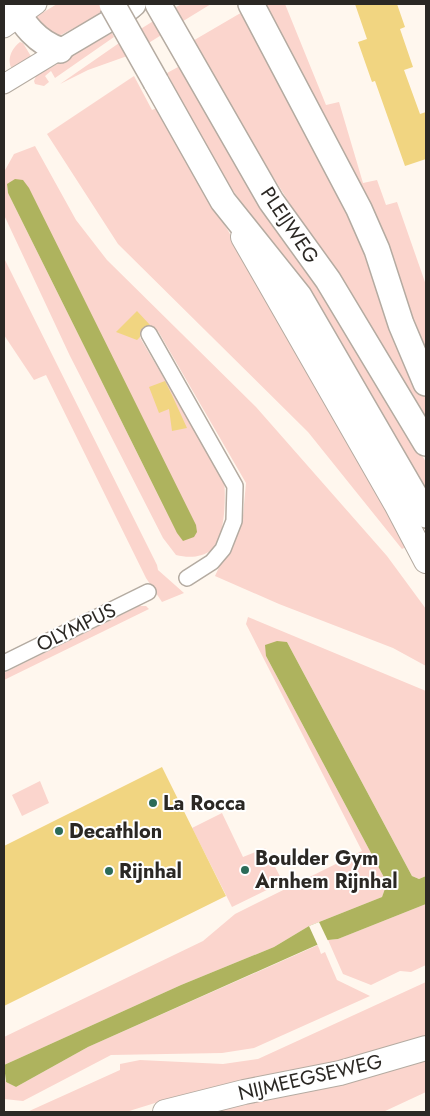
<svg xmlns="http://www.w3.org/2000/svg" width="430" height="1116" viewBox="0 0 430 1116" font-family="Jost,sans-serif">
<style>
.green{fill:#fbd5cd;fill-rule:evenodd}
.water{fill:#aeb35e}
.pier{fill:#fff7ee}
.building{fill:#f1d581}
.lines{fill:none;stroke-linecap:round;stroke-linejoin:round}
.minor-casing{stroke:#b4aba1;stroke-width:18}
.tertiary-casing{stroke:#b4aba1;stroke-width:21}
.secondary-casing{stroke:#b4aba1;stroke-width:24}
.primary-casing{stroke:#b4aba1;stroke-width:26}
.trunk-casing{stroke:#b4aba1;stroke-width:28}
.minor{stroke:#fff;stroke-width:15}
.tertiary{stroke:#fff;stroke-width:19}
.secondary{stroke:#fff;stroke-width:21}
.primary{stroke:#fff;stroke-width:24}
.trunk{stroke:#fff;stroke-width:25}
.trunk-bridge-casing{stroke:#b4aba1;stroke-width:28;stroke-linecap:butt}
.trunk-bridge{stroke:#fff;stroke-width:25}
.poi-dot{fill:#2c6b58;stroke:#fff;stroke-width:2}
.labels{text-anchor:middle;stroke-width:4;stroke-linejoin:round;paint-order:stroke}
.street-label{font-size:20px;fill:#2b2824;stroke:#fff}
.poi-label{font-size:20px;font-weight:bold;fill:#2b2824;stroke:#fff;text-anchor:start}
</style>
<rect width="100%" height="100%" fill="#fff7ee"/>
<path class="green" d="M57,4H99L104,12L59,36L49,34L34,18Z
M182,4H211L180,23L172,9Z
M266,4H285L326,105L339,102L363,183L377,180L386,205L397,202L426,285V373L261,7Z
M244,11L354,213L426,400V422C349,294 266,170 191,42Z
M155,20L163,34L147,44L139,30Z
M112,33L114,37L55,78L51,71L45,76L49,82L44,86L35,84L34,81L36,76Z
M122,41L130,55L88,70L60,84Z
M20,42L23,43L32,58L12,69C6,60 12,48 20,42Z
M178,67L186,78L191,82L426,462V493L299,282L223,177L172,89L174,87L167,73Z
M134,76L152,110L157,108C240,254 329,397 406,547L402,549L308,432L118,244L47,134Z
M35,146L76,220L107,260L256,407L387,556L426,609V666L393,648L279,604L215,576L221,563L233,547L243,516L246,483L158,331L139,336L224,480C226,495 225,538 213,549C202,558 188,558 176,555L163,538L70,356L4,215V172L14,154ZM7,184L177,533L8,193Z
M4,258L157,565L158,570L184,593L162,602L146,578L46,375L34,380L4,335Z
M139,606H146L149,609L4,680V673Z
M248,617L426,691V876L419,879L412,876L287,642L266,645V656L387,883L382,897L309,926L274,947L181,985L4,1065V1037L203,941L235,914L362,851L246,624Z
M40,781L49,803L22,816L12,795Z
M222,813L243,857L265,848L283,882L232,907L192,828Z
M426,904V965L411,972L400,971L371,985L343,974L328,940L338,939Z
M318,945L321,954L325,952L337,980L370,996L254,1048L222,1053L111,1055L23,1101L4,1099V1077L6,1082L16,1087L88,1047Z
M426,982V1037L368,1054L155,1103L126,1112H27L120,1070V1064L140,1060L223,1064L258,1059Z
M426,1054V1092L383,1112H202Z"/>
<path class="water" d="M15,179L23,180L29,188L196,525L197,532L194,537L183,541L177,533L8,193L7,184Z
M277,641L287,642L412,876L419,879L426,876V904L338,939L328,940L88,1047L16,1087L6,1082L4,1065L181,985L274,947L309,926L382,897L387,883L266,656L265,645Z"/>
<path class="pier" d="M319,922L329,943L319,948L309,926Z"/>
<path class="building" d="M355,4H397L405,27L400,29L413,67L404,70L420,114L426,112V159L405,166L375,81L372,82L358,42L367,39Z
M137,311L150,325L141,329L140,337L137,340L116,332Z
M165,381L172,395L187,428L172,431L169,409L159,413L149,387Z
M162,767L226,896L4,1006V846Z"/>
<g class="lines">
<defs>
<path id="minor" d="M149,334L235,486L234,521L223,549L212,562L187,578
M4,663L148,592"/>
<path id="tertiary" d="M4,28L37,4
M4,84L60,50"/>
<path id="secondary" d="M60,50L131,8"/>
<path id="primary" d="M243,237L396,504L426,561
M165,1112L244,1092L340,1073L426,1048"/>
<path id="trunk" d="M11,4C24,24 36,42 60,50
M158,4L271,201L328,280L426,443
M251,4L359,209L377,250L401,324L426,383
M122,13L133,4
M156,82L223,201L299,296L426,515"/>
</defs>
<use href="#minor" class="minor-casing"/>
<use href="#tertiary" class="tertiary-casing"/>
<use href="#secondary" class="secondary-casing"/>
<use href="#primary" class="primary-casing"/>
<use href="#trunk" class="trunk-casing"/>
<use href="#minor" class="minor"/>
<use href="#tertiary" class="tertiary"/>
<use href="#secondary" class="secondary"/>
<use href="#primary" class="primary"/>
<use href="#trunk" class="trunk"/>
<defs>
<path id="trunk-bridge" d="M112,4L156,82"/>
</defs>
<use href="#trunk-bridge" class="trunk-bridge-casing"/>
<use href="#trunk-bridge" class="trunk-bridge"/>
</g>
<g class="poi-dot">
<circle cx="153" cy="803" r="5"/>
<circle cx="59" cy="831" r="5"/>
<circle cx="245" cy="870" r="5"/>
<circle cx="109" cy="871" r="5"/>
</g>
<g class="labels">
<g class="street-label">
<text transform="translate(290 225) rotate(56)" y="7">PLEIJWEG</text>
<text transform="translate(76 627) rotate(-26)" y="7">OLYMPUS</text>
<text transform="translate(310 1077) rotate(-13)" y="7">NIJMEEGSEWEG</text>
</g>
<g class="poi-label">
<text x="163" y="810">La Rocca</text>
<text x="69" y="838">Decathlon</text>
<text x="255" y="865">Boulder Gym<tspan x="255" dy="23">Arnhem Rijnhal</tspan></text>
<text x="119" y="878">Rijnhal</text>
</g>
</g>
<rect width="430" height="1116" fill="none" stroke="#2b2824" stroke-width="10"/>
</svg>
